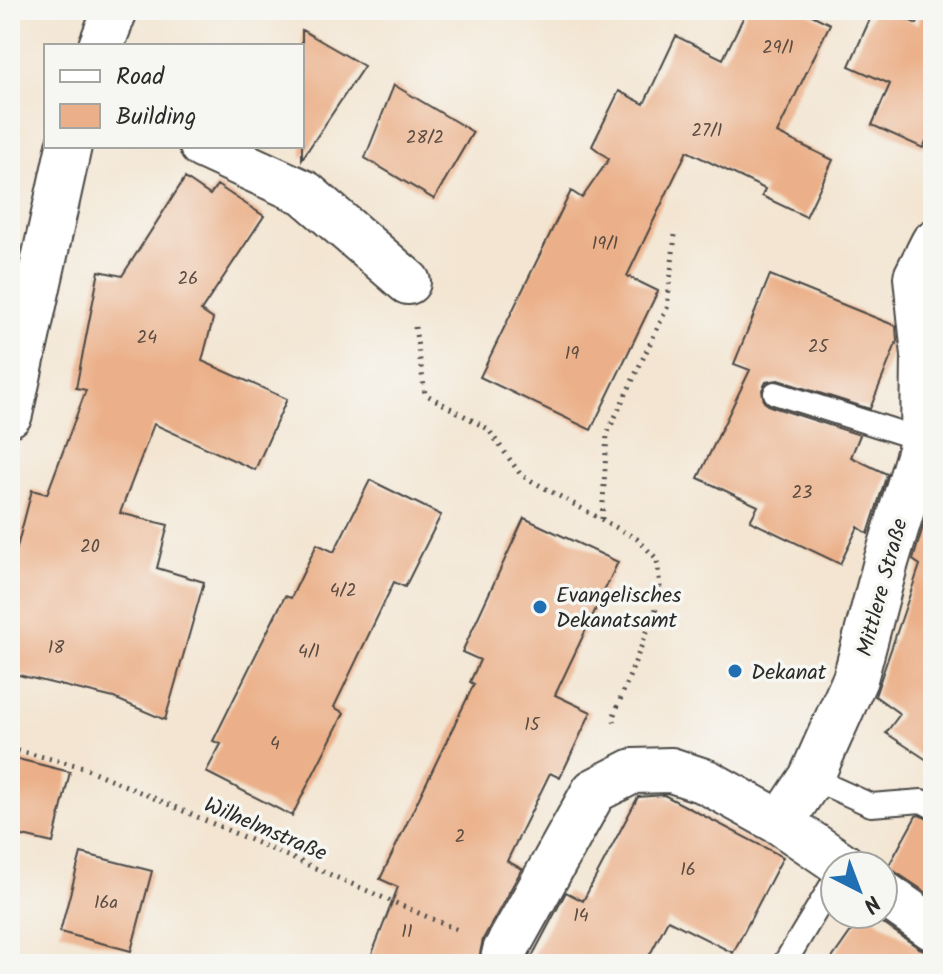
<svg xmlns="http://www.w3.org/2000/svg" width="943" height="974" viewBox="0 0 943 974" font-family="Kalam,sans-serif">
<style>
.building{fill:#ebb089}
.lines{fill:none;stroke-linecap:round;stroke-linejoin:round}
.lane-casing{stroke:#494744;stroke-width:26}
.street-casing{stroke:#494744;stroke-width:48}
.path{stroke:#494744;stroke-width:5;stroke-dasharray:2 6;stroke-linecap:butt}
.lane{stroke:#fff;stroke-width:22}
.street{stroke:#fff;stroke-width:44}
.poi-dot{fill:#1f6fb2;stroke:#f6f6f2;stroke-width:3}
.labels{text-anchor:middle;stroke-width:7;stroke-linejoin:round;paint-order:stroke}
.number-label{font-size:18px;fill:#5b4c42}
.street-label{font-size:22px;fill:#2b2b2b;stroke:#f6f6f2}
.poi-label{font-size:22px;fill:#2b2b2b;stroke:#f6f6f2;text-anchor:start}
</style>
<rect width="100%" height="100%" fill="#f6f6f2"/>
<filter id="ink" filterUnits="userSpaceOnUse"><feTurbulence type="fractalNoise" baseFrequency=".0125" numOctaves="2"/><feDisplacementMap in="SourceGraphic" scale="16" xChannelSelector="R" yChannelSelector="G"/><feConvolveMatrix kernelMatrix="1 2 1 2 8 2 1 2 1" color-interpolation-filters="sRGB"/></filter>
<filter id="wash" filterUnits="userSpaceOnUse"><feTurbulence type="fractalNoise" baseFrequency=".006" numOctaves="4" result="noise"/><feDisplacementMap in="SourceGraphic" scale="32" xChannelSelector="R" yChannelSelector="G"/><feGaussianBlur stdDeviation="1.8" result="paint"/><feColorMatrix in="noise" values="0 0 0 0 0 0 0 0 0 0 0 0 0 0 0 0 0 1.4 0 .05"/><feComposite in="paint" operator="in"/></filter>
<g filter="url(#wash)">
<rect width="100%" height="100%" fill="#f3e5d1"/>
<g id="blocks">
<path class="building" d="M747,10H802L830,24L777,133L833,160L806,217L762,196L765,189L687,151L627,276L658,291L591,430L480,377L571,191L582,198L609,159L592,146L619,91L644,104L676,36L723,59Z
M874,10H887L917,24L923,10H933V126L923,148L872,125L890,84L849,66Z
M302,30L364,66L302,159Z
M394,85L473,132L434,199L365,158Z
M185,178L210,195L217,185L264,216L201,311L213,319L202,361L287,399L255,470L154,424L120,513L168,525L157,568L204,582L165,720L114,698L10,673V574L32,490L47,494L86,390L76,388L99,271L122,276Z
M770,275L896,326L897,341L870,409L778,380L766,382L762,390L764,402L770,406L860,435L851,457L887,474L868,534L858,527L840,564L750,521L758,506L698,478L750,370L734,364Z
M370,480L441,515L405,587L394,582L334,707L344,713L292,816L206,772L221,744L213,741L285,596L291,598L317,544L334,552Z
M932,496H933V764L886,733L900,714L875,696L920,565L913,560Z
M524,518L618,562L555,695L591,712L560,778L550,773L507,861L522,869L483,939L478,964H368L398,887L380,879L474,684L470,682L480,660L462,652Z
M10,757L70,772L53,843L10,833Z
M664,795L783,857L733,953L668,920L645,964H528L566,892L583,901L638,797Z
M919,815L933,821V897L888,867L916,816Z
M81,853L152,871L131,951L60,932Z
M863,914H869L919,948L933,953V964H828Z"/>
</g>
</g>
<g filter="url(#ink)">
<use href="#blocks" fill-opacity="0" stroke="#494744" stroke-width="2"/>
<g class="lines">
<defs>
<path id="lane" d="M775,393L923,440
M811,778L871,805L922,801L933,807
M784,964L835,879"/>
<path id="street" d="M101,46L115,10
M202,146L305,193L408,282
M10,414L69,146
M781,823L811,778L855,679L886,562L923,440L924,355L916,277L933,243
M883,893L933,928
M502,964L505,951L594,791L633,771L671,770L707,782L781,823L844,866"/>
</defs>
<use href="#lane" class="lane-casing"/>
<use href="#street" class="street-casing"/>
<path class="path" d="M415,327L425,394L488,429L521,475L637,539L657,559L661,596L613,718L616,726
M602,519L607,434L667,308L675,235
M10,749L80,766L460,931"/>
<use href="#lane" class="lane"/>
<use href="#street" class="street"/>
</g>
</g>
<g class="poi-dot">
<circle cx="540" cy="607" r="8"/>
<circle cx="735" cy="671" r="8"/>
</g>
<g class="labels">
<g class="number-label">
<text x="778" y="53">29/1</text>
<text x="707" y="136">27/1</text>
<text x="425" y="143">28/2</text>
<text x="605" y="249">19/1</text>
<text x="188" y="284">26</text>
<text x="147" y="343">24</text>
<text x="818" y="352">25</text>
<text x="572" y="359">19</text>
<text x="802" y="498">23</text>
<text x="90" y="552">20</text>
<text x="343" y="596">4/2</text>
<text x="56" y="653">18</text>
<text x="309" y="657">4/1</text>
<text x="532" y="730">15</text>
<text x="275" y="749">4</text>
<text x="460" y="842">2</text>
<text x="688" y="875">16</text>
<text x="106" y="908">16a</text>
<text x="581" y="921">14</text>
<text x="407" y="937">11</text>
</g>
<g class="street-label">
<text transform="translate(881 587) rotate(-75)" y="8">Mittlere Straße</text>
<text transform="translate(266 828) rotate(23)" y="8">Wilhelmstraße</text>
</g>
<g class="poi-label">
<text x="556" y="602">Evangelisches<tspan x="556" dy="25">Dekanatsamt</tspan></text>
<text x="751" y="679">Dekanat</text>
</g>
</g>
<rect width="943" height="974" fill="none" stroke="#f6f6f2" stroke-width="40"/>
<rect x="44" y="44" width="260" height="104" fill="#f6f6f2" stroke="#a5a5a2" stroke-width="2"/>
<rect x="60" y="70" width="40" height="12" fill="#ffffff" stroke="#a5a5a2" stroke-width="2"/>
<text x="116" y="84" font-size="24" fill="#2b2b2b">Road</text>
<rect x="60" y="104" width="40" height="24" fill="#ebb089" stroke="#a5a5a2" stroke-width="2"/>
<text x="116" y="124" font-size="24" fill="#2b2b2b">Building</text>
<g transform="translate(859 890) rotate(138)"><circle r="38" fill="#f6f6f2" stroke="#a5a5a2" stroke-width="2"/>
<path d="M0-6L14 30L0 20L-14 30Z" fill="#1f6fb2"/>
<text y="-12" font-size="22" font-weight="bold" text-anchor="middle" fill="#2b2b2b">N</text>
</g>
</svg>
